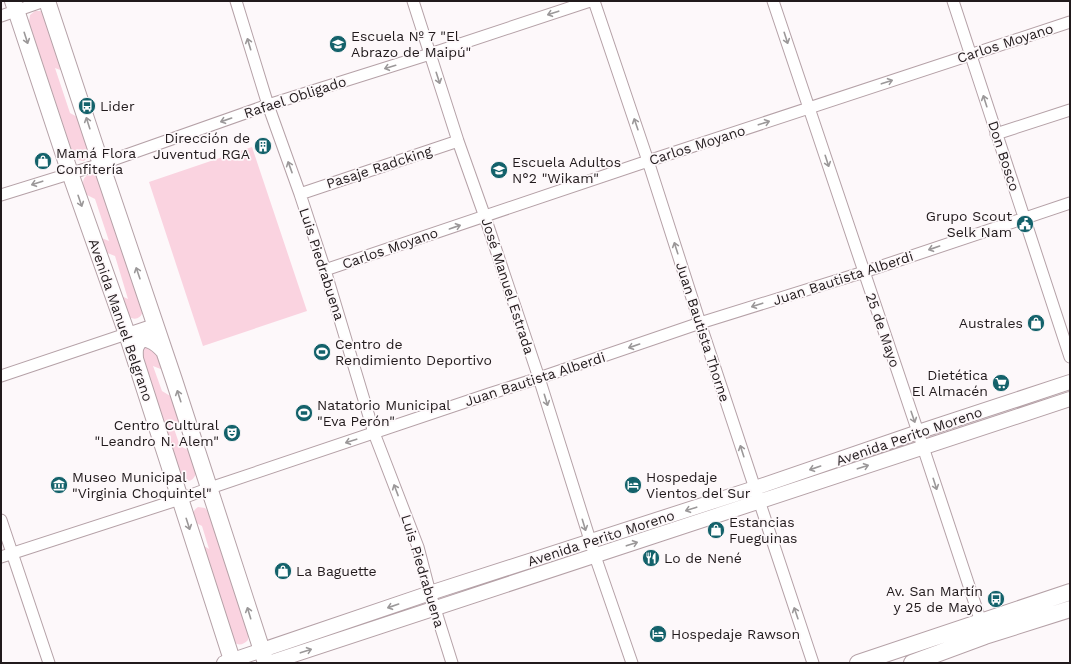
<svg xmlns="http://www.w3.org/2000/svg" width="1071" height="664" viewBox="0 0 1071 664" font-family="'Work Sans',sans-serif">
<style>
.green{fill:#fad3e0}
.lines{fill:none;stroke-linecap:round;stroke-linejoin:round}
.minor-casing{stroke:#b5a1a7;stroke-width:13}
.tertiary-casing{stroke:#b5a1a7;stroke-width:16}
.secondary-casing{stroke:#b5a1a7;stroke-width:18}
.minor{stroke:#fff;stroke-width:11}
.tertiary{stroke:#fff;stroke-width:14}
.secondary{stroke:#fff;stroke-width:16}
.oneway{stroke:#9b9899}
.labels{text-anchor:middle;stroke-width:3.5;stroke-linejoin:round;paint-order:stroke}
.poi-label{font-size:14px;fill:#211a1c;stroke:#fdf8fa;text-anchor:start}
.street-label{font-size:14px;fill:#211a1c;stroke:#fdf8fa}
</style>
<rect width="100%" height="100%" fill="#fdf8fa"/>
<path class="green" d="M35,11H41L44,13L63,71L55,68L70,113L79,118L90,153L89,156L84,161L77,160L73,155L29,22L30,15Z
M252,147L307,311L203,346L149,182Z
M92,174L98,177L143,311C141,319 134,321 128,316L119,295L128,299L115,256L105,252L99,237L109,241L95,199L85,194C83,185 80,176 92,174Z
M141,345L155,348L163,370L153,366L162,391L172,397L180,424L171,420L180,446L190,451L196,473C194,481 188,483 181,479L139,347Z
M198,507L205,508L209,513L248,634V640C243,645 239,646 233,642L201,544L209,549L202,526L194,522C192,515 192,511 198,507Z"/>
<g class="lines">
<defs>
<path id="minor" d="M236,1L268,105L300,194L325,270L374,433L418,547L430,593L452,663
M413,1L458,141L485,217L539,378L595,556L632,663
M594,1L648,161L700,323L813,663
M773,1L918,432L983,628
M953,1L1070,357
M1,16L44,1
M996,134L1070,110
M300,194L458,141
M1,195L101,164L268,105L430,54L590,1
M325,270L648,161L1070,22
M1,376L156,324
M1,520L49,663
M1,557L180,499L210,488L489,394L539,378L700,323L864,272L1070,203"/>
<path id="tertiary" d="M224,663L430,593L755,488L918,432L1070,382
M269,663L1070,399"/>
<path id="secondary" d="M13,1L70,173L127,334L233,663
M47,1L101,164L174,380L266,663
M135,359C135,355 134,350 136,346C143,331 158,344 164,351
M858,663L1070,592
M912,663L985,636L1070,609"/>
</defs>
<use href="#minor" class="minor-casing"/>
<use href="#tertiary" class="tertiary-casing"/>
<use href="#secondary" class="secondary-casing"/>
<use href="#minor" class="minor"/>
<use href="#tertiary" class="tertiary"/>
<use href="#secondary" class="secondary"/>
</g>
<defs><path id="oneway-shaft" d="M-6 0H5M1.5-3L5.5 0L1.5 3" fill="none" stroke-width="1.6" stroke-linecap="round" stroke-linejoin="round"/></defs>
<g class="oneway">
<use href="#oneway-shaft" transform="translate(553 13) rotate(162)"/>
<use href="#oneway-shaft" transform="translate(26 38) rotate(72)"/>
<use href="#oneway-shaft" transform="translate(786 38) rotate(72)"/>
<use href="#oneway-shaft" transform="translate(249 44) rotate(-107)"/>
<use href="#oneway-shaft" transform="translate(390 67) rotate(163)"/>
<use href="#oneway-shaft" transform="translate(438 78) rotate(72)"/>
<use href="#oneway-shaft" transform="translate(887 82) rotate(-18)"/>
<use href="#oneway-shaft" transform="translate(985 101) rotate(-108)"/>
<use href="#oneway-shaft" transform="translate(226 120) rotate(161)"/>
<use href="#oneway-shaft" transform="translate(88 123) rotate(-108)"/>
<use href="#oneway-shaft" transform="translate(764 123) rotate(-18)"/>
<use href="#oneway-shaft" transform="translate(636 124) rotate(-109)"/>
<use href="#oneway-shaft" transform="translate(827 161) rotate(72)"/>
<use href="#oneway-shaft" transform="translate(290 167) rotate(-110)"/>
<use href="#oneway-shaft" transform="translate(37 183) rotate(162)"/>
<use href="#oneway-shaft" transform="translate(80 201) rotate(71)"/>
<use href="#oneway-shaft" transform="translate(455 227) rotate(-19)"/>
<use href="#oneway-shaft" transform="translate(676 248) rotate(-108)"/>
<use href="#oneway-shaft" transform="translate(934 248) rotate(161)"/>
<use href="#oneway-shaft" transform="translate(138 273) rotate(-109)"/>
<use href="#oneway-shaft" transform="translate(757 305) rotate(162)"/>
<use href="#oneway-shaft" transform="translate(634 346) rotate(161)"/>
<use href="#oneway-shaft" transform="translate(179 396) rotate(-108)"/>
<use href="#oneway-shaft" transform="translate(546 400) rotate(73)"/>
<use href="#oneway-shaft" transform="translate(913 417) rotate(71)"/>
<use href="#oneway-shaft" transform="translate(351 441) rotate(162)"/>
<use href="#oneway-shaft" transform="translate(742 451) rotate(-108)"/>
<use href="#oneway-shaft" transform="translate(863 467) rotate(-18)"/>
<use href="#oneway-shaft" transform="translate(815 468) rotate(161)"/>
<use href="#oneway-shaft" transform="translate(935 484) rotate(72)"/>
<use href="#oneway-shaft" transform="translate(396 490) rotate(-111)"/>
<use href="#oneway-shaft" transform="translate(691 509) rotate(162)"/>
<use href="#oneway-shaft" transform="translate(188 524) rotate(72)"/>
<use href="#oneway-shaft" transform="translate(584 525) rotate(73)"/>
<use href="#oneway-shaft" transform="translate(632 544) rotate(-18)"/>
<use href="#oneway-shaft" transform="translate(393 606) rotate(161)"/>
<use href="#oneway-shaft" transform="translate(249 613) rotate(-107)"/>
<use href="#oneway-shaft" transform="translate(796 613) rotate(-109)"/>
<use href="#oneway-shaft" transform="translate(306 651) rotate(-18)"/>
</g>
<defs>
<symbol id="school-disc" viewBox="-11 -11 22 22"><circle r="9.5" fill="#14626b" stroke="#fdf8fa"/><path d="M0-5L7-2L0 1L-7-2ZM-4 1L0 2.5L4 1V4Q0 6-4 4Z" fill="#fff"/></symbol>
<symbol id="bus-disc" viewBox="-11 -11 22 22"><circle r="9.5" fill="#14626b" stroke="#fdf8fa"/><path d="M-5-6H5V4H4V6H2V4H-2V6H-4V4H-5ZM-3.5-4V0h7V-4ZM-3.5 1.2v1.5H-2V1.2ZM2 1.2v1.5H3.5V1.2Z" fill="#fff"/></symbol>
<symbol id="building-disc" viewBox="-11 -11 22 22"><circle r="9.5" fill="#14626b" stroke="#fdf8fa"/><path d="M-4-6H4V6H1V3H-1V6H-4ZM-2.5-4.3h1.7v1.8h-1.7ZM.8-4.3h1.7v1.8H.8ZM-2.5-1h1.7V.8h-1.7ZM.8-1h1.7V.8H.8Z" fill="#fff"/></symbol>
<symbol id="shop-disc" viewBox="-11 -11 22 22"><circle r="9.5" fill="#14626b" stroke="#fdf8fa"/><path d="M-5-2.5h2.3a2.7 3.5 0 0 1 5.4 0H5L5.5 6h-11ZM-1.5-2.5h3a1.5 2.3 0 0 0-3 0Z" fill="#fff"/></symbol>
<symbol id="civic-disc" viewBox="-11 -11 22 22"><circle r="9.5" fill="#14626b" stroke="#fdf8fa"/><path d="M-.6-6.5H3V-4.5H.6V-3L4-1V1h2V6H-6V1h2V-1L-.6-3ZM-1.2 2.5V6h2.4V2.5Z" fill="#fff"/></symbol>
<symbol id="stadium-disc" viewBox="-11 -11 22 22"><circle r="9.5" fill="#14626b" stroke="#fdf8fa"/><path d="M0-5a6.5 5 0 1 0 0 10a6.5 5 0 1 0 0-10ZM-3.5-1.8h7v3.6h-7Z" fill="#fff"/></symbol>
<symbol id="supermarket-disc" viewBox="-11 -11 22 22"><circle r="9.5" fill="#14626b" stroke="#fdf8fa"/><path d="M-6-5.5h2.5l.6 2H6L4.5 2H-2.5L-4.4-4H-6ZM-1.5 3.2a1.3 1.3 0 1 0 .1 0ZM3 3.2a1.3 1.3 0 1 0 .1 0Z" fill="#fff"/></symbol>
<symbol id="theatre-disc" viewBox="-11 -11 22 22"><circle r="9.5" fill="#14626b" stroke="#fdf8fa"/><path d="M-5-5.5Q0-4 5-5.5V0Q5 5 0 6Q-5 5-5 0ZM-3.3-2.5H-1v1.5H-3.3ZM1-2.5H3.3v1.5H1ZM-2.8 1Q0 5.5 2.8 1Z" fill="#fff"/></symbol>
<symbol id="museum-disc" viewBox="-11 -11 22 22"><circle r="9.5" fill="#14626b" stroke="#fdf8fa"/><path d="M0-6L6-3V-2H-6V-3ZM-5-1h2V3h-2ZM-1-1h2V3h-2ZM3-1h2V3H3ZM-6 4H6V6H-6Z" fill="#fff"/></symbol>
<symbol id="hotel-disc" viewBox="-11 -11 22 22"><circle r="9.5" fill="#14626b" stroke="#fdf8fa"/><path d="M-6-4.5h1.5V1H6V5H4.5V3h-9V5H-6ZM-4 0a1.8 1.8 0 1 1 3.6 0ZM.5 0V-2.5h3Q6-2.5 6 0Z" fill="#fff"/></symbol>
<symbol id="restaurant-disc" viewBox="-11 -11 22 22"><circle r="9.5" fill="#14626b" stroke="#fdf8fa"/><path d="M-5-6h1v4h1v-4h1v4h1v-4h1v5L-1.5 .5V6h-2V.5L-5-1ZM5-6V6H3V1.5H1.5Q1.5-4 5-6Z" fill="#fff"/></symbol>
</defs>
<g fill-rule="evenodd">
<use href="#school-disc" x="328" y="34" width="20" height="20"/>
<use href="#bus-disc" x="77" y="96" width="20" height="20"/>
<use href="#building-disc" x="253" y="136" width="20" height="20"/>
<use href="#shop-disc" x="33" y="151" width="20" height="20"/>
<use href="#school-disc" x="489" y="160" width="20" height="20"/>
<use href="#civic-disc" x="1015" y="214" width="20" height="20"/>
<use href="#shop-disc" x="1026" y="313" width="20" height="20"/>
<use href="#stadium-disc" x="312" y="342" width="20" height="20"/>
<use href="#supermarket-disc" x="991" y="373" width="20" height="20"/>
<use href="#stadium-disc" x="294" y="403" width="20" height="20"/>
<use href="#theatre-disc" x="222" y="423" width="20" height="20"/>
<use href="#museum-disc" x="49" y="475" width="20" height="20"/>
<use href="#hotel-disc" x="623" y="475" width="20" height="20"/>
<use href="#shop-disc" x="706" y="520" width="20" height="20"/>
<use href="#restaurant-disc" x="641" y="548" width="20" height="20"/>
<use href="#shop-disc" x="273" y="561" width="20" height="20"/>
<use href="#bus-disc" x="986" y="589" width="20" height="20"/>
<use href="#hotel-disc" x="648" y="624" width="20" height="20"/>
</g>
<g class="labels">
<g class="poi-label">
<text x="351" y="41">Escuela Nº 7 "El<tspan x="351" dy="16">Abrazo de Maipú"</tspan></text>
<text x="100" y="111">Lider</text>
<text x="250" y="143" text-anchor="end">Dirección de<tspan x="250" dy="16">Juventud RGA</tspan></text>
<text x="56" y="158">Mamá Flora<tspan x="56" dy="16">Confitería</tspan></text>
<text x="512" y="167">Escuela Adultos<tspan x="512" dy="16">N°2 "Wikam"</tspan></text>
<text x="1012" y="221" text-anchor="end">Grupo Scout<tspan x="1012" dy="16">Selk Nam</tspan></text>
<text x="1023" y="328" text-anchor="end">Australes</text>
<text x="335" y="349">Centro de<tspan x="335" dy="16">Rendimiento Deportivo</tspan></text>
<text x="988" y="380" text-anchor="end">Dietética<tspan x="988" dy="16">El Almacén</tspan></text>
<text x="317" y="410">Natatorio Municipal<tspan x="317" dy="16">"Eva Perón"</tspan></text>
<text x="219" y="430" text-anchor="end">Centro Cultural<tspan x="219" dy="16">"Leandro N. Alem"</tspan></text>
<text x="72" y="482">Museo Municipal<tspan x="72" dy="16">"Virginia Choquintel"</tspan></text>
<text x="646" y="482">Hospedaje<tspan x="646" dy="16">Vientos del Sur</tspan></text>
<text x="729" y="527">Estancias<tspan x="729" dy="16">Fueguinas</tspan></text>
<text x="664" y="563">Lo de Nené</text>
<text x="296" y="576">La Baguette</text>
<text x="983" y="596" text-anchor="end">Av. San Martín<tspan x="983" dy="16">y 25 de Mayo</tspan></text>
<text x="671" y="639">Hospedaje Rawson</text>
</g>
<g class="street-label">
<text transform="translate(1005 43) rotate(-18)" y="5">Carlos Moyano</text>
<text transform="translate(295 97) rotate(-18)" y="5">Rafael Obligado</text>
<text transform="translate(697 145) rotate(-18)" y="5">Carlos Moyano</text>
<text transform="translate(1004 156) rotate(72)" y="5">Don Bosco</text>
<text transform="translate(379 167) rotate(-18)" y="5">Pasaje Radcking</text>
<text transform="translate(390 248) rotate(-19)" y="5">Carlos Moyano</text>
<text transform="translate(322 264) rotate(72)" y="5">Luis Piedrabuena</text>
<text transform="translate(843 278) rotate(-18)" y="5">Juan Bautista Alberdi</text>
<text transform="translate(508 286) rotate(72)" y="5">José Manuel Estrada</text>
<text transform="translate(121 320) rotate(71)" y="5">Avenida Manuel Belgrano</text>
<text transform="translate(883 330) rotate(71)" y="5">25 de Mayo</text>
<text transform="translate(703 332) rotate(72)" y="5">Juan Bautista Thorne</text>
<text transform="translate(535 379) rotate(-18)" y="5">Juan Bautista Alberdi</text>
<text transform="translate(909 436) rotate(-19)" y="5">Avenida Perito Moreno</text>
<text transform="translate(601 538) rotate(-18)" y="5">Avenida Perito Moreno</text>
<text transform="translate(423 571) rotate(73)" y="5">Luis Piedrabuena</text>
</g>
</g>
<rect width="1071" height="664" fill="none" stroke="#211a1c" stroke-width="4"/>
</svg>
